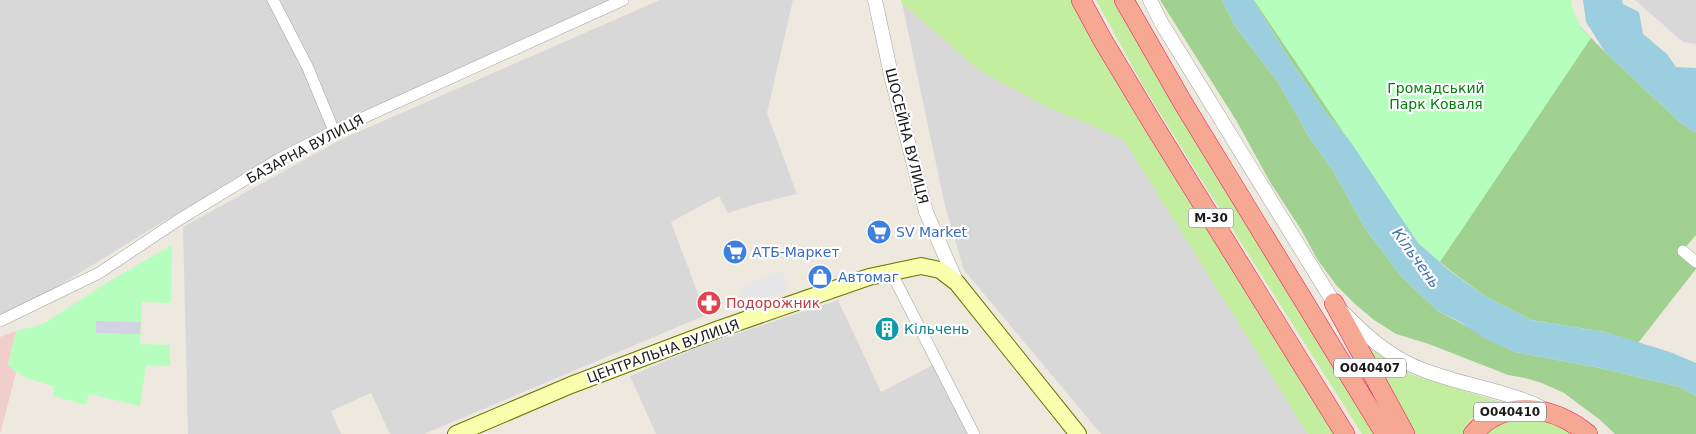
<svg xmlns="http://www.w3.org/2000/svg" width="1696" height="434" viewBox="0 0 1696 434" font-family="'DejaVu Sans',sans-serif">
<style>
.residential{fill:#d9d8d8}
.commercial{fill:#f1cecc}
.grass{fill:#c4ee9f}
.forest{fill:#a1d190}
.park{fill:#b6febd}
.parking{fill:#e7e7e7}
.plaza{fill:#d4d3e4}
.water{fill:#9bcfe0}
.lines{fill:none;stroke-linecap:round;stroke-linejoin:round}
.minor-casing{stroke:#a2a2a2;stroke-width:12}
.tertiary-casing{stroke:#a2a2a2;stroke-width:15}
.secondary-casing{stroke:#657400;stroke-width:18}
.trunk-casing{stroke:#e51356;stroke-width:20}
.minor{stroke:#fff;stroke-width:11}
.tertiary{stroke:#fff;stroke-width:14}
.secondary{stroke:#f9ffac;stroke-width:16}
.trunk{stroke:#f6a892;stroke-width:19}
.labels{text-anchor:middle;stroke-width:4.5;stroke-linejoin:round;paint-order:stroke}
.shield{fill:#fff;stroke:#5f5f5f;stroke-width:1}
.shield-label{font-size:12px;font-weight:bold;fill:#1b1b1b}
.park-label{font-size:14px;fill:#01810f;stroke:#fff}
.street-label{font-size:14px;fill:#1b1b1b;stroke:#fff}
.shop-label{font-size:14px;fill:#366cbe;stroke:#fff;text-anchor:start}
.health-label{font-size:14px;fill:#be3a42;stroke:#fff;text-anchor:start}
.culture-label{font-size:14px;fill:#0d838f;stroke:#fff;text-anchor:start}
.water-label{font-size:15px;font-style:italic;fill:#4076b2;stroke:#fff}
</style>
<rect width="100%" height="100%" fill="#eee9df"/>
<path class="residential" d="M0,0H614L314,135L161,223L55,288L0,314Z
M660,0H793L767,113L797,194L756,204L728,213L719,196L671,222L706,315L424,434H390L371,393L331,411L341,434H188L183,227L342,139Z
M1635,0H1696V44L1683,42Z
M902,3L979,70L1045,106L1123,139L1308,434H1101L964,270L945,206Z
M838,300L881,392L933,365L969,434H656L630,376L706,344Z"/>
<path class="commercial" d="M16,331L8,364L16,373L0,434V337Z"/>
<path class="grass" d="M901,0H1072L1335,434H1308L1123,139L1045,106L979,70L902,3Z
M1096,0H1118L1378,434H1362L1202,181L1142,84Z
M1366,346L1409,374L1514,406L1466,431L1463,434H1411Z
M1510,418H1543L1573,434H1482Z"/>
<path class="forest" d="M1160,0H1222L1235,26L1278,82L1311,140L1332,169L1367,231L1401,276L1438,311L1515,352L1600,368L1680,387L1696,396V434H1615L1599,419L1564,393L1542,383L1525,378L1508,375L1429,344L1396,334L1374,320L1355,304L1337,286L1317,259L1302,231L1270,182L1236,120Z
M1253,0H1554L1605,52L1681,123L1696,133V235L1684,249L1696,262V269L1638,343L1605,332L1531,320L1485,296L1451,271L1418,243L1350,141L1327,114L1290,60Z"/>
<path class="park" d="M1254,0H1572L1571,3L1580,27L1591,38L1440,262L1418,243Z
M172,245L171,303L142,302L140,344L170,345V366L146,365L140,406L89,394L86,405L54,396L53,386C35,381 21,378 8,365L16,331L43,324L108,282Z"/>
<path class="parking" d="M782,270L790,289L748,306L740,287Z"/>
<path class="plaza" d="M96,321L141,322L140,334L96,333Z"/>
<path class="water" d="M1222,0H1253L1290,60L1327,114L1350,141L1418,243L1450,271L1485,296L1531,320L1605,332L1670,352L1696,363V396L1680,387L1600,368L1515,352L1484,338L1460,322L1438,311L1401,276L1367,231L1332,169L1311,140L1278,82L1235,26Z
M1583,0H1622L1623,4L1639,12L1643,34L1667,54L1676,67L1696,68V133L1681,123L1605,52L1586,22Z"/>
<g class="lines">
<defs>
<path id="minor" d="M273,0L308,68L334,131
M1683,251L1696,262
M891,272L974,434
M0,321L99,273L177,221L279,159L334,131L623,0"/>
<path id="tertiary" d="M875,0L892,79L926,212L957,283
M1150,0L1162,24L1334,303C1361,331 1388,358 1426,371C1463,385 1504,390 1540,407"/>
<path id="secondary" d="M456,434L571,385L719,329L869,277L921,266L940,270L957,283L1078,434"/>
<path id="trunk" d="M1081,0L1102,39L1153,124L1345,434
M1124,0L1183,103L1385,434
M1334,303L1405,434
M1473,434C1505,397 1554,406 1588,434"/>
</defs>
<use href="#minor" class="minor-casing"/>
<use href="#tertiary" class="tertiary-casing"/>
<use href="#secondary" class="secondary-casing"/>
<use href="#trunk" class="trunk-casing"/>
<use href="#minor" class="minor"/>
<use href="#tertiary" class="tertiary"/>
<use href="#secondary" class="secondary"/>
<use href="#trunk" class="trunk"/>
</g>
<defs>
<symbol id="supermarket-disc" viewBox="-11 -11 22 22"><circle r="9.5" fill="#3f7fe0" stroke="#fff"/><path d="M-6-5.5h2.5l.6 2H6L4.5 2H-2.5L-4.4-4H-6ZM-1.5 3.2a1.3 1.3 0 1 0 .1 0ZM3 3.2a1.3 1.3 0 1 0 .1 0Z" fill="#fff"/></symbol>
<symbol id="shop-disc" viewBox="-11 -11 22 22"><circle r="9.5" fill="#3f7fe0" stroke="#fff"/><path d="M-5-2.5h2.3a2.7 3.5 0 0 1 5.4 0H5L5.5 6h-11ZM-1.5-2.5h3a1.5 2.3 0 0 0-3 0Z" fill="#fff"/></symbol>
<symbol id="pharmacy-disc" viewBox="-11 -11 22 22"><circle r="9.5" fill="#e0444e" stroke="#fff"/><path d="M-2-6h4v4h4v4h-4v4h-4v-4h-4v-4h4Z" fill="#fff"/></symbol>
<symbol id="building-disc" viewBox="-11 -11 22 22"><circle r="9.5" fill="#0f9aa8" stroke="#fff"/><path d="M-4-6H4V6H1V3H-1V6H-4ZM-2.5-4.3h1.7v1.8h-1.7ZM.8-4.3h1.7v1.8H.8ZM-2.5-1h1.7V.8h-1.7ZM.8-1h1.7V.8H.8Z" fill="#fff"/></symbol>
</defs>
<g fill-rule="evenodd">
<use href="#supermarket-disc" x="865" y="218" width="28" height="28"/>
<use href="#supermarket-disc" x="721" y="238" width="28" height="28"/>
<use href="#shop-disc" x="806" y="263" width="28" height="28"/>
<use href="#pharmacy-disc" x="695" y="289" width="28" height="28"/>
<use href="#building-disc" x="873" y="315" width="28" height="28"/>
</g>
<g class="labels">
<g class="shield">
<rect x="1188.5" y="208.5" width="45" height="19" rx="4"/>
<rect x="1334" y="358.5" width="72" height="19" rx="4"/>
<rect x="1474" y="402.5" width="72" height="19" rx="4"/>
</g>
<g class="shield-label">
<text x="1211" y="222">М-30</text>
<text x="1370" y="372">О040407</text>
<text x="1510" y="416">О040410</text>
</g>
<g class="park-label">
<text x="1436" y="93">Громадський<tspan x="1436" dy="16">Парк Коваля</tspan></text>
</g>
<g class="street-label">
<text transform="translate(907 136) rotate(76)" y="5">ШОСЕЙНА ВУЛИЦЯ</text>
<text transform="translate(305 149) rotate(-28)" y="5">БАЗАРНА ВУЛИЦЯ</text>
<text transform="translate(663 351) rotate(-20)" y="5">ЦЕНТРАЛЬНА ВУЛИЦЯ</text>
</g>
<g class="shop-label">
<text x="896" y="237">SV Market</text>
<text x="752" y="257">АТБ-Маркет</text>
<text x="838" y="282">Автомаг</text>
</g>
<g class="health-label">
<text x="726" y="308">Подорожник</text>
</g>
<g class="culture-label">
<text x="904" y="334">Кільчень</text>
</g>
<g class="water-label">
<text transform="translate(1416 258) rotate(54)" y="5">Кільчень</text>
</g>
</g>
</svg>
